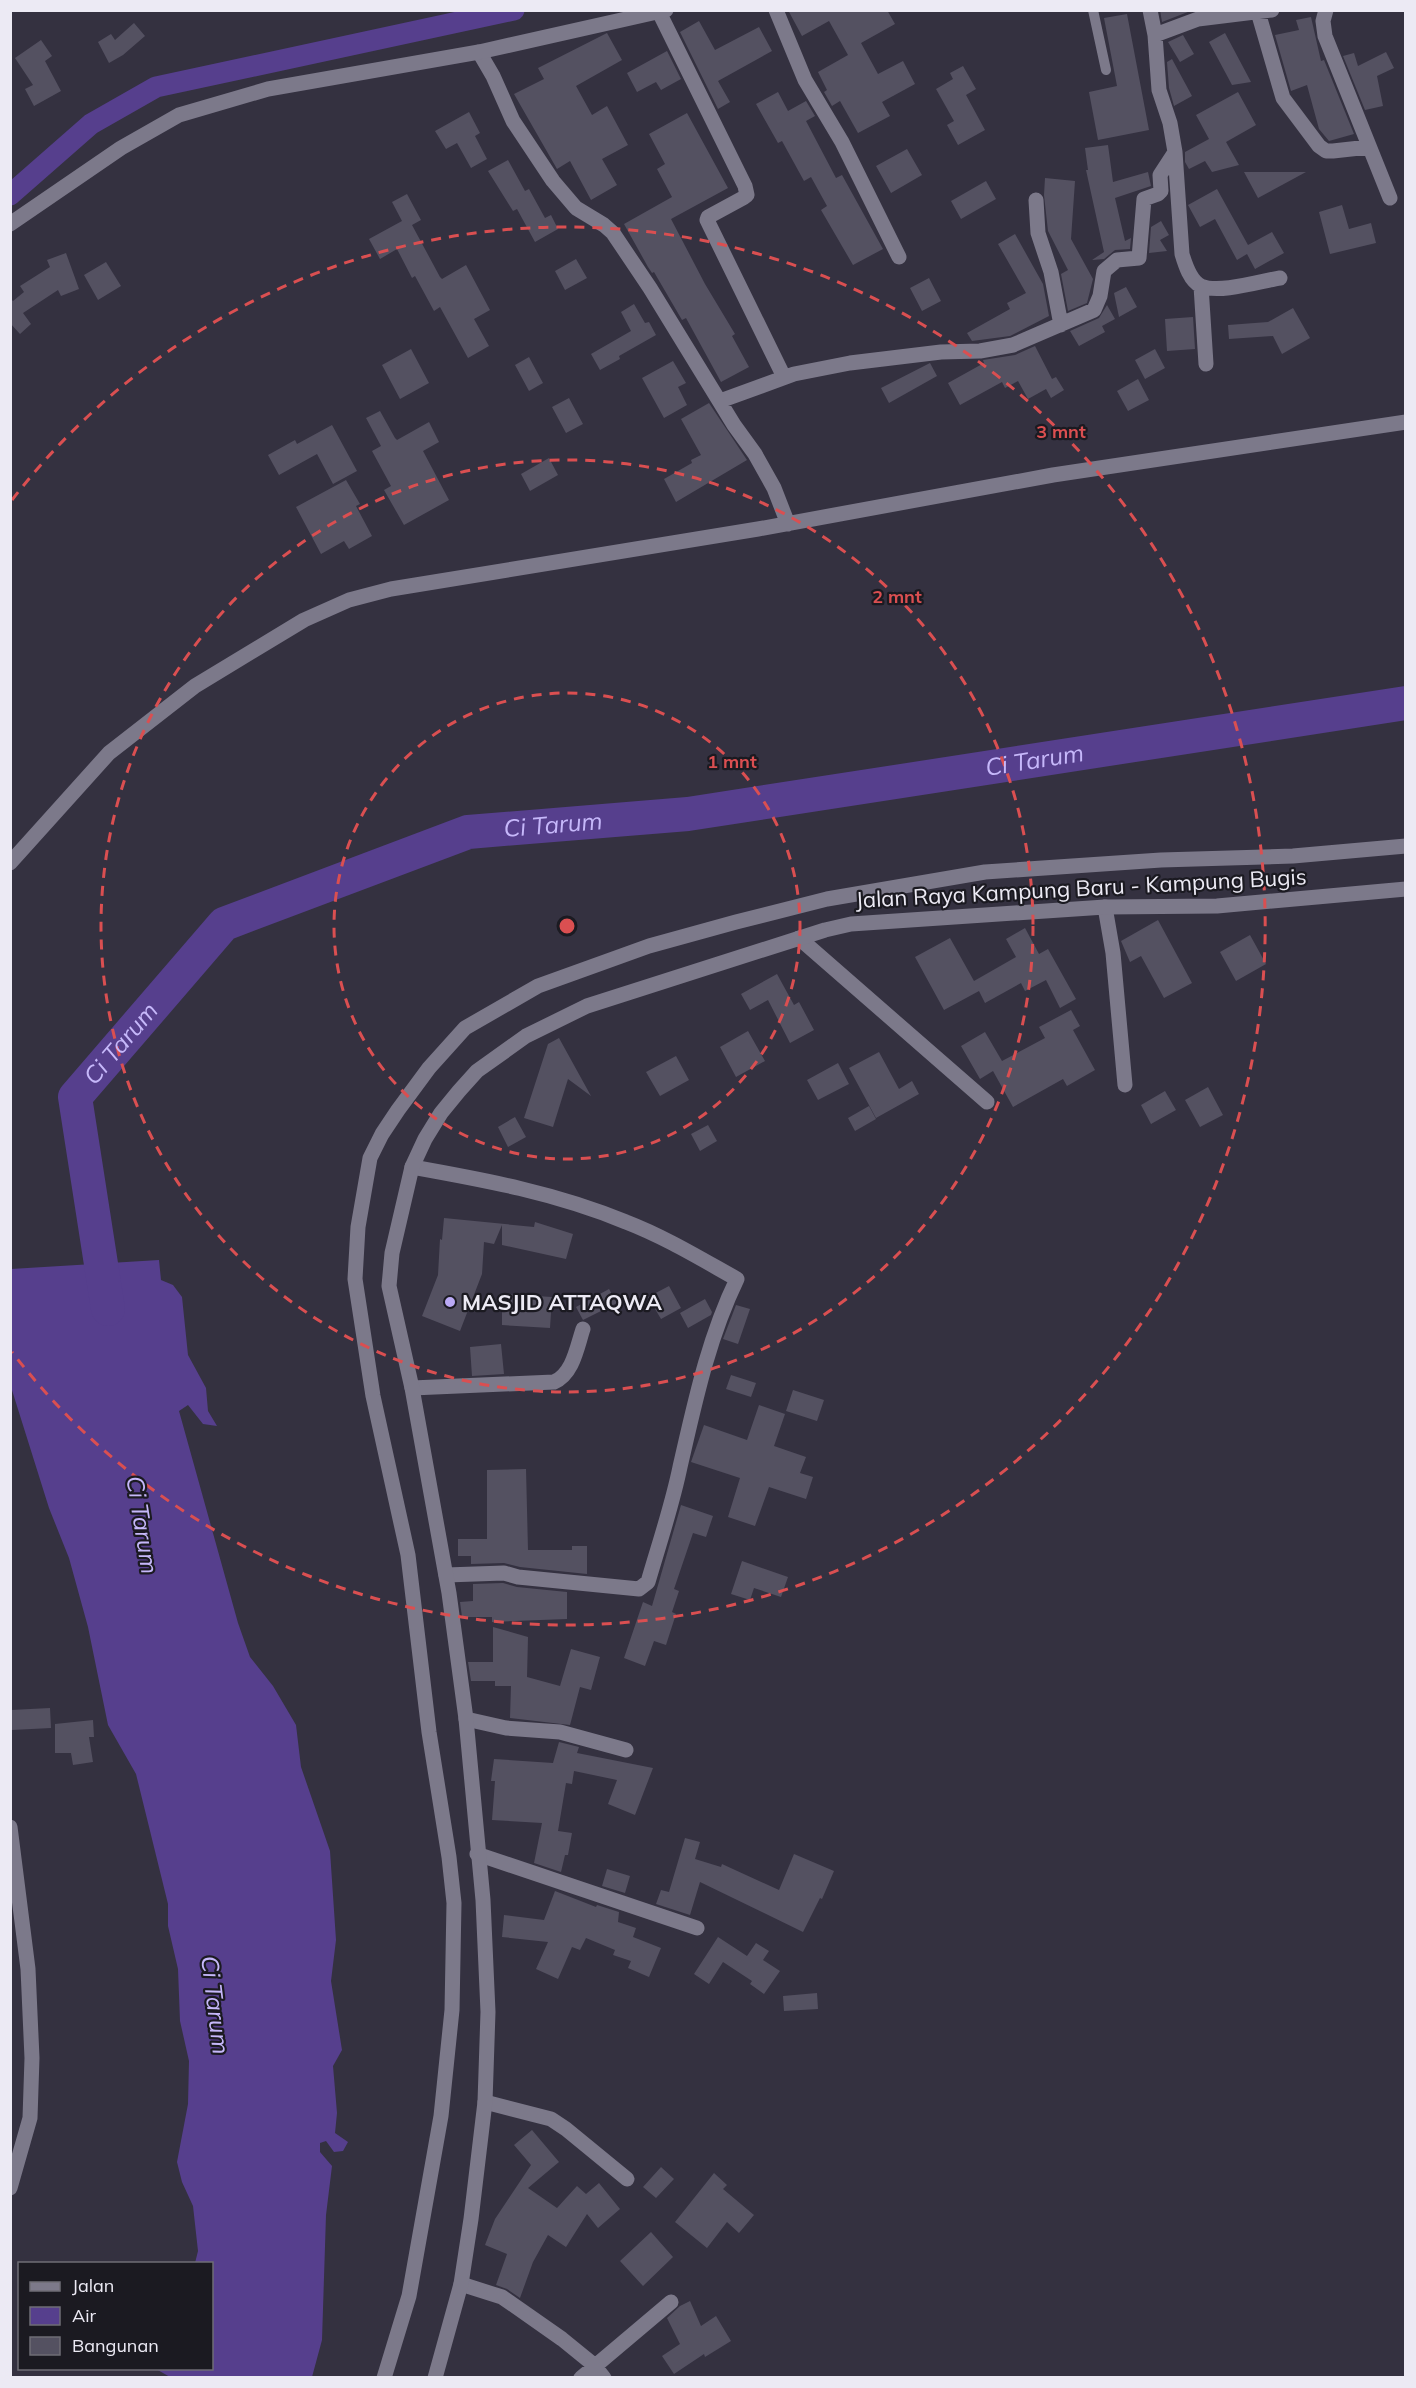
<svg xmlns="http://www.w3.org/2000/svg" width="1416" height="2388" viewBox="0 0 1416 2388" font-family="Mulish,sans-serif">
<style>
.water{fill:#563f8d}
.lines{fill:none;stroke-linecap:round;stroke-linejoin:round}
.canal{stroke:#563f8d;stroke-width:21}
.river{stroke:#563f8d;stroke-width:34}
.building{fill:#545161}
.lane{stroke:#7c798a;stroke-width:10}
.street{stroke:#7c798a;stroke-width:15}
.secondary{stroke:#7c798a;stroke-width:15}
.ring{fill:none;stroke:#da4f51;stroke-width:3;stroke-dasharray:10 8}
.poi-dot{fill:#bbaaf6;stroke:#1b1a21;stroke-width:2}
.labels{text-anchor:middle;stroke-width:4.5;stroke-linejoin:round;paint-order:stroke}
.street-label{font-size:22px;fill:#eceaf4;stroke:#1b1a21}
.poi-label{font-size:22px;font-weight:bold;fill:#eceaf4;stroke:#1b1a21;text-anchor:start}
.water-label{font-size:24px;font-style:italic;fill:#c6b8fa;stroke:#1b1a21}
.centre{fill:#da4f51;stroke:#1b1a21;stroke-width:3}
.ring-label{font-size:18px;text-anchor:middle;font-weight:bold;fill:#da4f51;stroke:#1b1a21;stroke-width:4.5;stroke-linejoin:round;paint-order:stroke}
</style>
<rect width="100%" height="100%" fill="#343140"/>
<path class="water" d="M159,1260L161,1280L173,1285L182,1297L188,1355L206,1388L208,1411L217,1426L203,1424L188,1405L179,1411L238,1623L250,1657L273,1686L296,1725L301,1767L330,1851L336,1940L331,1981L342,2050L333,2066L337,2113L335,2133L348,2142L343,2151L334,2152L326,2141L320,2143V2152L332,2166L326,2215L322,2340L312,2377H170L156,2369L212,2368V2264L195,2263L198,2251L193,2206L182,2182L177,2162L188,2104L189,2061L180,2021L178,1969L168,1926V1904L136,1774L108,1725L88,1627L69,1558L49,1508L11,1387V1269Z"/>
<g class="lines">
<path class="canal" d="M10,195L91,124L156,87L514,10"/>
<path class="river" id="s1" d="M108,1309L75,1097L224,924L468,832L688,814L1406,703"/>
</g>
<path class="building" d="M788,10H887L895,24L861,43L878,74L903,61L915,84L882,102L890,116L858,133L840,101L832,106L824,92L827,90L818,72L848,55L829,21L802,36Z
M1160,10H1193L1162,22Z
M1127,14L1149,130L1098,140L1089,92L1117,86L1104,18Z
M1311,17L1321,61L1324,60L1354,134L1329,141L1319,129L1307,85L1291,91L1275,35L1299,30L1296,20Z
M699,21L715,50L759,27L772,51L718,81L730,102L718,109L680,32Z
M134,23L145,36L123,55L109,63L98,42L111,34L115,40Z
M607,33L622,60L576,86L592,115L607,106L628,145L602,159L617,185L591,200L570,161L557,169L514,94L544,79L538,68Z
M1225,33L1251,82L1232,85L1209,42Z
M1183,35L1194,54L1180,62L1168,42Z
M41,40L52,56L45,61L61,91L34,106L25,89L33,85L15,58Z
M667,51L681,79L661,90L656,82L637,92L627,73Z
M1386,52L1394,68L1377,76L1383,106L1365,110L1343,56L1354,53L1358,66Z
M1172,59L1192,96L1174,106L1169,88L1167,62Z
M963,66L976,89L966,95L985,130L958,145L947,125L954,121L936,89L953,79L950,73Z
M778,92L788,111L806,101L815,116L806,121L836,178L842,175L883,249L853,265L821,210L827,206L811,177L804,181L782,141L778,143L756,104Z
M1238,92L1256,125L1226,142L1239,165L1212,172L1205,161L1189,169L1185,162V152L1209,139L1196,115Z
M469,112L480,133L475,136L487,159L471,168L457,143L446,149L435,131Z
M687,113L728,188L671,219L705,284L735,334L732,336L749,367L721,382L686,318L682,320L654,272L652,273L648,267L624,224L672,197L657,169L665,164L649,134Z
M1108,145L1113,182L1148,172L1151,186L1115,198L1125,241L1131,238L1130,249L1115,250L1104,259L1092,260L1104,252L1086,170H1088L1085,148Z
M907,149L922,175L891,193L876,166Z
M508,160L525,191L529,189L545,218L551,215L558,229L535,242L517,209L513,211L488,171Z
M1244,172H1306L1258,198Z
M1045,178L1075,181L1071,239L1093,279L1087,303L1068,311L1061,274L1068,270L1048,231L1044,195Z
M986,181L996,199L961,219L951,201Z
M1217,189L1248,245L1272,232L1284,253L1255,269L1247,254L1237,260L1215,219L1200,227L1188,205Z
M407,194L421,220L412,225L440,277L442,279L466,265L490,310L474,319L489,346L468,358L440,307L434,311L415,276L412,278L397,249L380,259L369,239L402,221L392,202Z
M1342,205L1349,229L1371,223L1376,243L1330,254L1319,212Z
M1161,221L1169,235L1160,240L1167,251L1149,253L1151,227Z
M1015,234L1043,284L1049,316L1010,336L972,341L967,333L1010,309L1007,303L1026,293L998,244Z
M66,253L79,289L61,296L58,290L23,313L31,324L20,334L10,323V298L13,301L24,292L20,286L50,267L47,260Z
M576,259L587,278L565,290L555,271Z
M106,262L121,286L98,300L84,275Z
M929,278L941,301L922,311L910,288Z
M1126,287L1137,307L1119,317L1114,293Z
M634,304L645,323L649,322L656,335L619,356L620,359L600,370L591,354L631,331L621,312Z
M1107,305L1115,319L1102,326L1105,332L1079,346L1070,331L1099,318Z
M1293,308L1310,338L1282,354L1273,336L1229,339L1228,325L1268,322Z
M1193,317L1195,349L1167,351L1165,319Z
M1035,346L1052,379L1056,377L1064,390L1051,398L1046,389L1028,399L1018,381L1005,388L1002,382L960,405L948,383L984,363L983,360L1015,355Z
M411,349L429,383L400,399L382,365Z
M1155,349L1165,368L1145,379L1135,360Z
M529,357L543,383L529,391L515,365Z
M673,361L686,383L678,387L687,405L664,418L642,378Z
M930,363L937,376L889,403L881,388Z
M1138,379L1149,400L1128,411L1117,391Z
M569,398L583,424L566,433L552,407Z
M709,403L747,460L676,502L664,479L692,463L691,460L701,455L681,419Z
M380,411L395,438L397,440L429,422L439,442L423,451L449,500L404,525L384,490L391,486L372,451L381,446L366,418Z
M332,425L357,471L333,484L317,454L279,475L268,455L295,440L297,444Z
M549,458L558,475L530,491L521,474Z
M346,480L360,504L356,506L372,536L349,549L344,541L321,554L296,507Z
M1158,920L1192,983L1164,998L1141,956L1130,962L1121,941Z
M1025,928L1039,954L1048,949L1076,999L1060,1008L1046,980L1025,991L1021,983L985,1003L979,991L944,1010L915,957L950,938L974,981L1016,957L1006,939Z
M1250,935L1266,964L1236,981L1220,952Z
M777,974L794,1005L799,1002L814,1030L790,1043L768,1000L750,1010L741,994Z
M1071,1010L1080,1026L1073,1030L1095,1070L1067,1086L1063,1079L1013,1107L993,1071L980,1079L961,1046L985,1032L1002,1061L1045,1038L1039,1027Z
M748,1031L765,1061L736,1077L720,1047Z
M559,1038L591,1096L568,1079L553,1127L524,1118L548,1044Z
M879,1052L899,1089L912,1081L919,1094L876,1118L849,1068Z
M676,1056L689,1080L660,1096L646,1072Z
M838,1063L849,1084L818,1100L807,1080Z
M1208,1087L1223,1115L1200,1127L1185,1100Z
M1165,1091L1176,1110L1151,1124L1141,1105Z
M869,1106L876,1119L855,1131L848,1118Z
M515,1117L526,1137L508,1147L498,1127Z
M708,1125L717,1141L700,1151L691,1134Z
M444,1218L534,1227L535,1222L573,1234L566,1259L502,1245V1225L494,1244L484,1242L482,1274L460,1331L422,1316L438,1275L440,1239L442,1240Z
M669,1286L681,1308L661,1319L648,1297Z
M609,1289L617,1303L583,1320L576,1307Z
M502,1294L552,1297L550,1328L502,1325Z
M705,1299L712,1312L711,1315L688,1328L680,1313Z
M736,1305L750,1309L738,1344L723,1339Z
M501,1344L504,1374L472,1376L470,1347Z
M731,1375L756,1383L751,1397L726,1389Z
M793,1390L824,1400L817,1421L786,1411Z
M759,1405L785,1414L774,1446L806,1457L800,1473L813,1477L806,1499L769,1487L755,1526L728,1517L740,1478L691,1462L704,1425L747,1440Z
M526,1469L528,1550H572V1546H587V1574L520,1567L504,1563L471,1564V1556H458V1539H487V1470Z
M681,1505L713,1516L706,1537L693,1533L674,1589L679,1591L672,1612L676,1614L666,1645L654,1641L645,1666L624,1658L643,1602L652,1606Z
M742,1561L788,1577L781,1597L754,1588L750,1600L731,1594Z
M503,1583L517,1587L567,1592V1619L492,1622V1617H462L460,1602L473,1601V1584Z
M493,1627L528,1637L527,1677L560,1686L571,1649L600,1657L591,1690L580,1687L570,1725L510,1718L511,1686H495V1681H471L468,1662H493Z
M50,1708L51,1728L12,1730L11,1710Z
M93,1720L94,1737H89L93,1762L73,1765L71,1753H55V1724Z
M559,1742L579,1747L577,1753L653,1768L635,1815L608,1804L617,1780L574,1771L572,1784L566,1783L558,1831L572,1833L568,1855H565L561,1872L534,1863L542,1823L492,1820L495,1781H491L494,1759L553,1763Z
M685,1838L700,1842L695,1859L721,1867L722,1864L779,1890L794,1854L834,1871L822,1899L820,1898L803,1932L700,1882L690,1915L656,1904L661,1890L669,1892Z
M607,1869L630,1876L625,1893L602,1886Z
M555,1891L596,1907L597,1905L619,1912L618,1922L636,1928L633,1937L661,1948L649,1977L628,1968L631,1961L613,1955L615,1950L586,1938L580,1950L572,1947L558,1979L536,1969L548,1942L502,1937L504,1915L544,1920Z
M718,1937L747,1956L756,1943L769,1951L763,1960L780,1971L764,1994L750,1984L752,1981L723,1962L709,1984L694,1974Z
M817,1993L818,2009L784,2011L783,1996Z
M532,2130L559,2162L528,2188L557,2208L577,2186L586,2194L599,2183L620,2209L598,2228L587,2214L566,2247L548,2235L533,2262L520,2298L507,2289L496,2285L507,2254L485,2245L495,2219L531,2165L514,2145Z
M661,2167L674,2179L656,2198L643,2187Z
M714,2173L727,2185L723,2189L754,2215L739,2233L727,2222L707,2248L675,2222Z
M651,2232L673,2257L643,2286L620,2261Z
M690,2301L701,2326L716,2316L731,2341L705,2357L704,2354L674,2374L662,2356L680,2344L667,2318L680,2306Z"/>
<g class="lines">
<path class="lane" d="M1093,10L1106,70"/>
<path class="street" d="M776,10L805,80L842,142L899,257
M1326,10L1323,21L1325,36L1390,198
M659,12L745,186L747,195L743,198L708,217L707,220L784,377
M1258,12L1283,98L1319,146L1326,151H1333L1369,147
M1155,35L1198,19L1272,10
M479,52L493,76L513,121L553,181L576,208L604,225L613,233L650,288L734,425L755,454L774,488L788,524
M1175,152L1182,254C1185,264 1190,281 1201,286C1219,294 1261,281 1280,278
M1036,200L1038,233L1051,272L1061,325
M1201,286L1206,364
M720,401L794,374L850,363L941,352L980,351L1013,345L1094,310L1100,296L1104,271L1117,260L1139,258L1144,199L1158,194L1161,191L1160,175L1175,152L1170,123L1159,90L1155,35L1150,10
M10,863L109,753L195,686L304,620L349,600L391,589L758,529L1053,475L1406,422
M1105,907L1113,953L1125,1085
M799,938L987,1102
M412,1167C485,1180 556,1193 626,1222C665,1237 701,1259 737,1279C708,1339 695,1402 680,1467C672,1506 659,1544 648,1582L639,1589L518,1577L504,1573L446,1575
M412,1388L554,1382C573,1374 577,1347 583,1329
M466,1719L506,1728L560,1732L626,1750
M10,1827L28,1969L32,2058L30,2118L10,2188
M477,1854L697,1928
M485,2102L551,2119L566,2129L627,2179
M461,2284L502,2297L562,2339L594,2365L604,2378
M384,2378L409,2296L441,2116L452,2010L454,1903L449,1857L429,1732L408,1555L373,1396L355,1279L358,1227L370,1158L382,1134L398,1110L429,1068L465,1028L538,986L649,946L736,922L827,899L985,872L1161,860L1293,856L1406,846
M581,2378L671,2302"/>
<path class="secondary" d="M10,224L121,148L179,115L268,89L479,52L666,10
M435,2378L461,2284L471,2219L485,2102L488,2012L483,1900L466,1719L449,1593L412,1388L389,1286L392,1253L412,1167L425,1139L441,1113L459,1091L477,1071L526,1036L587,1006L825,930L851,924L1105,907L1217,906L1406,889"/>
</g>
<g class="ring">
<circle cx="567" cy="926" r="233"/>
<circle cx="567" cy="926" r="466"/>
<path d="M12 500A699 699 0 1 1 12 1352"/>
</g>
<circle class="poi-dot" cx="450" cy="1302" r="6"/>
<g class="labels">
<g class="street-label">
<text transform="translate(1081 888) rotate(-3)" y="8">Jalan Raya Kampung Baru - Kampung Bugis</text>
</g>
<g class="poi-label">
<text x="462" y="1310">MASJID ATTAQWA</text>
</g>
<g class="water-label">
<text dy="8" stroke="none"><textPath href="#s1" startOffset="1275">Ci Tarum</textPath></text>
<text dy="8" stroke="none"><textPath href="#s1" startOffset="789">Ci Tarum</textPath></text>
<text dy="8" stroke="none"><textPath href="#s1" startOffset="285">Ci Tarum</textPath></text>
<text transform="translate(142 1525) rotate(81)" y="8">Ci Tarum</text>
<text transform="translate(215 2005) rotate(83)" y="8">Ci Tarum</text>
</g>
</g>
<circle cx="567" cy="926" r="9" class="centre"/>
<g class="ring-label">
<text x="1061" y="438">3 mnt</text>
<text x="897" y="603">2 mnt</text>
<text x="732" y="768">1 mnt</text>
</g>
<rect width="1416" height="2388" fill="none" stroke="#eceaf4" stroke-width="24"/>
<rect x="18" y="2262" width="195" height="108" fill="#1b1a21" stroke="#6f6d75" stroke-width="1.5"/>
<rect x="30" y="2282" width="30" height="9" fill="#7c798a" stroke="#6f6d75" stroke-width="1.5"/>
<text x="72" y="2292" font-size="18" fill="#eceaf4">Jalan</text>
<rect x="30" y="2307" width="30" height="18" fill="#563f8d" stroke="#6f6d75" stroke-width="1.5"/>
<text x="72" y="2322" font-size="18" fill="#eceaf4">Air</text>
<rect x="30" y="2337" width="30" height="18" fill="#545161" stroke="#6f6d75" stroke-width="1.5"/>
<text x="72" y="2352" font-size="18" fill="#eceaf4">Bangunan</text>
</svg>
